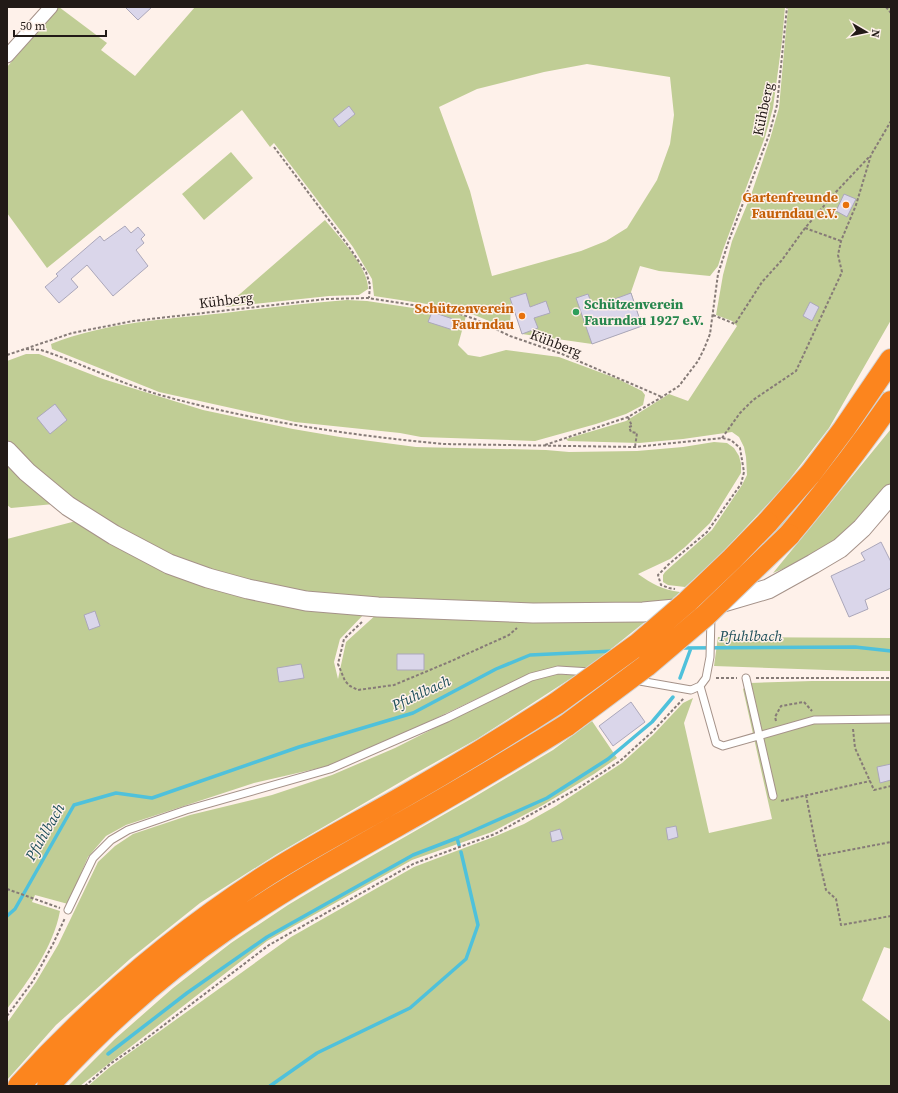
<svg xmlns="http://www.w3.org/2000/svg" width="898" height="1093" viewBox="0 0 898 1093" font-family="'Source Serif 4',serif">
<style>
.green{fill:#c0cd95;fill-rule:evenodd}
.lines{fill:none;stroke-linecap:round;stroke-linejoin:round}
.stream{stroke:#4fc1db;stroke-width:3.5}
.building{fill:#dad6ea;stroke:#aba7ba}
.lane-casing{stroke:#a59289;stroke-width:9}
.street-casing{stroke:#a59289;stroke-width:15}
.secondary-casing{stroke:#a59289;stroke-width:21}
.highway-casing{stroke:#d3d1d1;stroke-width:24}
.path{stroke:#867b77;stroke-width:2;stroke-dasharray:3 2;stroke-linecap:butt}
.lane{stroke:#fff;stroke-width:7}
.street{stroke:#fff;stroke-width:13}
.secondary{stroke:#fff;stroke-width:19}
.highway{stroke:#fc851e;stroke-width:22}
.highway-bridge-casing{stroke:#d3d1d1;stroke-width:24;stroke-linecap:butt}
.highway-bridge{stroke:#fc851e;stroke-width:22}
.food-dot{fill:#e8710a;stroke:#fef1ea;stroke-width:1.5}
.leisure-dot{fill:#2e9e5b;stroke:#fef1ea;stroke-width:1.5}
.labels{text-anchor:middle;stroke-width:3;stroke-linejoin:round;paint-order:stroke}
.street-label{font-size:14px;fill:#221a17;stroke:#fef1ea}
.food-label{font-size:14px;font-weight:bold;fill:#c56008;stroke:#fef1ea;text-anchor:end}
.leisure-label{font-size:14px;font-weight:bold;fill:#27864d;stroke:#fef1ea;text-anchor:start}
.water-label{font-size:15px;font-style:italic;fill:#1e4f5a;stroke:#fef1ea}
</style>
<rect width="100%" height="100%" fill="#fef1ea"/>
<path class="green" d="M59,7L107,43L101,50L135,76L195,7H785L782,41L773,108L765,137L723,250L718,266L710,276L659,271L640,266L631,292L642,326L592,344L522,334L511,300L510,330L477,316L453,308L374,296L372,279L353,247L274,143L270,147L242,110L47,268L7,213V67ZM587,64L670,77L674,115L670,144L657,180L627,228L606,241L581,251L492,276L470,191L439,107L477,89L544,72Z
M788,7H891V320L829,428L782,489L717,558L685,587L668,585L663,582V575L665,572L712,530L742,485L747,475L746,457L744,447L739,437L732,432L683,439L639,443L568,441L566,439L626,421L669,394L688,401L737,326L732,321L716,315L723,275L732,241L751,195L770,139L779,108Z
M231,152L253,178L204,220L182,194Z
M325,220C338,236 369,268 368,289L359,295L329,296L225,307Z
M347,300L367,301L466,316L458,345L468,355L480,357L506,350L559,357L618,379L642,391L645,395L643,405L626,414L596,424L535,441L421,437L400,433L295,422L159,392L52,349L51,344C107,322 167,319 225,313C266,308 306,303 347,300Z
M26,354H39L103,379L203,410L293,429L340,437L416,447L546,450L569,452L637,451L683,447L714,442L727,443L734,448L739,456L741,464V473L710,523L685,547L670,559L638,574C652,584 663,590 680,592L665,605L591,606L447,600L381,602L252,585L173,557L72,502L7,443V361Z
M882,391L889,394L778,534L774,530Z
M891,429V483L863,518L836,539L807,559L773,573Z
M7,458L54,504L11,508L7,505Z
M76,521L127,551L367,611L340,639L334,662L338,679L346,642L378,613L651,617L586,669L560,667L529,674L390,740L328,766L254,783L126,825L106,836L88,857L68,904L35,895L32,902L60,911C53,948 29,980 7,1009V539Z
M718,637L891,638V671H855L714,666Z
M557,674L576,675L477,739L409,777L277,854L200,903L130,959L56,1025L7,1080V1023L36,982L58,945L98,862L115,846L133,834L190,815L272,795L332,775L395,748L532,679Z
M812,681H891V949L884,947L862,1000L891,1022V1086H88L110,1067L291,937L414,867L496,836L524,824L556,806L622,763L653,735L683,703L693,698L684,723L709,833L772,819L743,689L750,683Z
M592,721L617,758L594,774L543,805L492,832L412,860L267,941L80,1086H68L115,1039L173,988L231,943L288,905L328,881L471,799L553,750Z"/>
<g class="lines">
<path class="stream" d="M680,648L855,647L891,651
M680,678L691,648
M457,838L459,845
M7,916L15,909L74,805L116,793L152,798L299,747L413,713L496,669L530,655L614,651
M108,1054L187,993L267,937L413,855L457,838L547,798L608,759L652,722L673,697
M270,1086L317,1053L410,1008L466,959L478,925L461,852"/>
</g>
<path class="building" d="M125,7H152L138,20Z
M349,106L355,114L339,127L333,119Z
M844,194L856,199L847,217L836,211Z
M125,226L131,233L138,227L145,235L141,239L144,243L136,250L148,266L113,296L87,265L71,279L78,287L59,303L45,287L58,276L56,274L100,236L104,241Z
M526,293L530,307L546,301L550,313L534,318L538,328L522,334L510,298Z
M631,293L642,326L592,344L576,298L588,294L593,307Z
M810,302L819,307L812,321L803,316Z
M432,312L456,320L453,330L428,322Z
M55,404L67,420L50,434L37,418Z
M881,542L891,562V588L865,600L868,609L849,617L831,576L865,560L861,553Z
M95,611L100,626L89,630L84,615Z
M397,654H424V670H397Z
M301,664L304,678L279,682L277,668Z
M631,702L645,722L613,746L599,726Z
M891,764V780L880,783L877,767Z
M676,826L678,837L668,840L666,828Z
M560,829L563,839L552,842L550,832Z"/>
<g class="lines">
<defs>
<path id="lane" d="M746,678L773,796
M634,680L691,690L700,686L706,678L710,657L711,616
M700,686L716,743L723,746L814,720L891,719
M68,910L93,858L111,840L128,830L186,810L330,769L447,718L531,677L558,670L591,672"/>
<path id="street" d="M7,56L51,7"/>
<path id="secondary" d="M7,451L27,472L68,506L114,535L169,564L208,578L248,589L306,601L378,607L533,613L643,612L686,608
M717,604L768,589L813,564L840,548L862,528L891,494"/>
<path id="highway" d="M767,523L811,473L844,429L891,360
M789,535C825,492 859,448 891,402
M19,1086C91,1007 172,937 261,879C307,849 356,824 403,797C455,767 506,736 557,703
M48,1086C101,1028 161,974 225,930C286,887 352,851 416,815C467,786 517,756 567,725"/>
</defs>
<use href="#lane" class="lane-casing"/>
<use href="#street" class="street-casing"/>
<use href="#secondary" class="secondary-casing"/>
<use href="#highway" class="highway-casing"/>
<path class="path" d="M886,7L891,13
M274,147L347,244L366,272L370,285L369,298
M805,228L841,241
M713,315L735,324L762,282L782,260L805,228L835,193L870,156
M26,349L41,350C81,363 119,383 160,395C253,421 348,435 443,444L635,447L722,438L731,440L740,448L744,472L741,484L707,532L669,564L658,575L661,585L669,588L675,589
M7,355L72,333L133,321L326,299L368,298L451,311L475,319L510,336L562,354L662,397
M628,417L632,426L629,427L631,432L637,433L635,447
M722,438L740,413L753,400L796,371L842,272L838,255L841,241L856,205L871,155L891,121
M545,445L628,417L662,397L679,386L698,361L704,349L710,334L718,274L729,240L769,135L777,105L787,7
M362,622L344,639L338,664L345,681L350,686L358,690L394,685L449,662L509,635L517,628
M716,678H737
M756,678H891
M776,721L775,717L781,706L804,702L812,711
M853,729L855,748L874,790L891,786
M806,795L815,842L826,890L836,899L841,925L891,916
M781,801L870,781
M818,856L891,842
M7,889L60,908
M7,1016L33,981L53,944L65,918
M85,1086L110,1064L139,1044L269,945L413,864L495,834L577,789L620,761L652,732L684,698"/>
<use href="#lane" class="lane"/>
<use href="#street" class="street"/>
<use href="#secondary" class="secondary"/>
<use href="#highway" class="highway"/>
<defs>
<path id="highway-bridge" d="M557,703L637,645L687,602L732,559L767,523
M567,725L646,666L706,615L789,535"/>
</defs>
<use href="#highway-bridge" class="highway-bridge-casing"/>
<use href="#highway-bridge" class="highway-bridge"/>
</g>
<g class="food-dot">
<circle cx="846" cy="205" r="4"/>
<circle cx="522" cy="316" r="4"/>
</g>
<circle class="leisure-dot" cx="576" cy="312" r="4"/>
<g class="labels">
<g class="street-label">
<text transform="translate(763 109) rotate(-78)" y="5">Kühberg</text>
<text transform="translate(226 300) rotate(-7)" y="5">Kühberg</text>
<text transform="translate(556 343) rotate(21)" y="5">Kühberg</text>
</g>
<g class="food-label">
<text x="838" y="202">Gartenfreunde<tspan x="838" dy="16">Faurndau e.V.</tspan></text>
<text x="514" y="313">Schützenverein<tspan x="514" dy="16">Faurndau</tspan></text>
</g>
<g class="leisure-label">
<text x="584" y="309">Schützenverein<tspan x="584" dy="16">Faurndau 1927 e.V.</tspan></text>
</g>
<g class="water-label">
<text x="751" y="641">Pfuhlbach</text>
<text transform="translate(421 693) rotate(-25)" y="5">Pfuhlbach</text>
<text transform="translate(45 832) rotate(-60)" y="5">Pfuhlbach</text>
</g>
</g>
<rect width="898" height="1093" fill="none" stroke="#221a17" stroke-width="16"/>
<g transform="translate(866 32) rotate(99)" stroke="#fef1ea" stroke-width="3" paint-order="stroke">
<path d="M0-3L7 15L0 10L-7 15Z" fill="#221a17"/>
<text y="-6" font-size="11" font-weight="bold" text-anchor="middle" fill="#221a17">N</text>
</g>
<path d="M14 30v6h92v-6" fill="none" stroke="#221a17" stroke-width="2"/>
<text x="20" y="30" font-size="12" fill="#221a17" stroke="#fef1ea" stroke-width="3" paint-order="stroke">50 m</text>
</svg>
